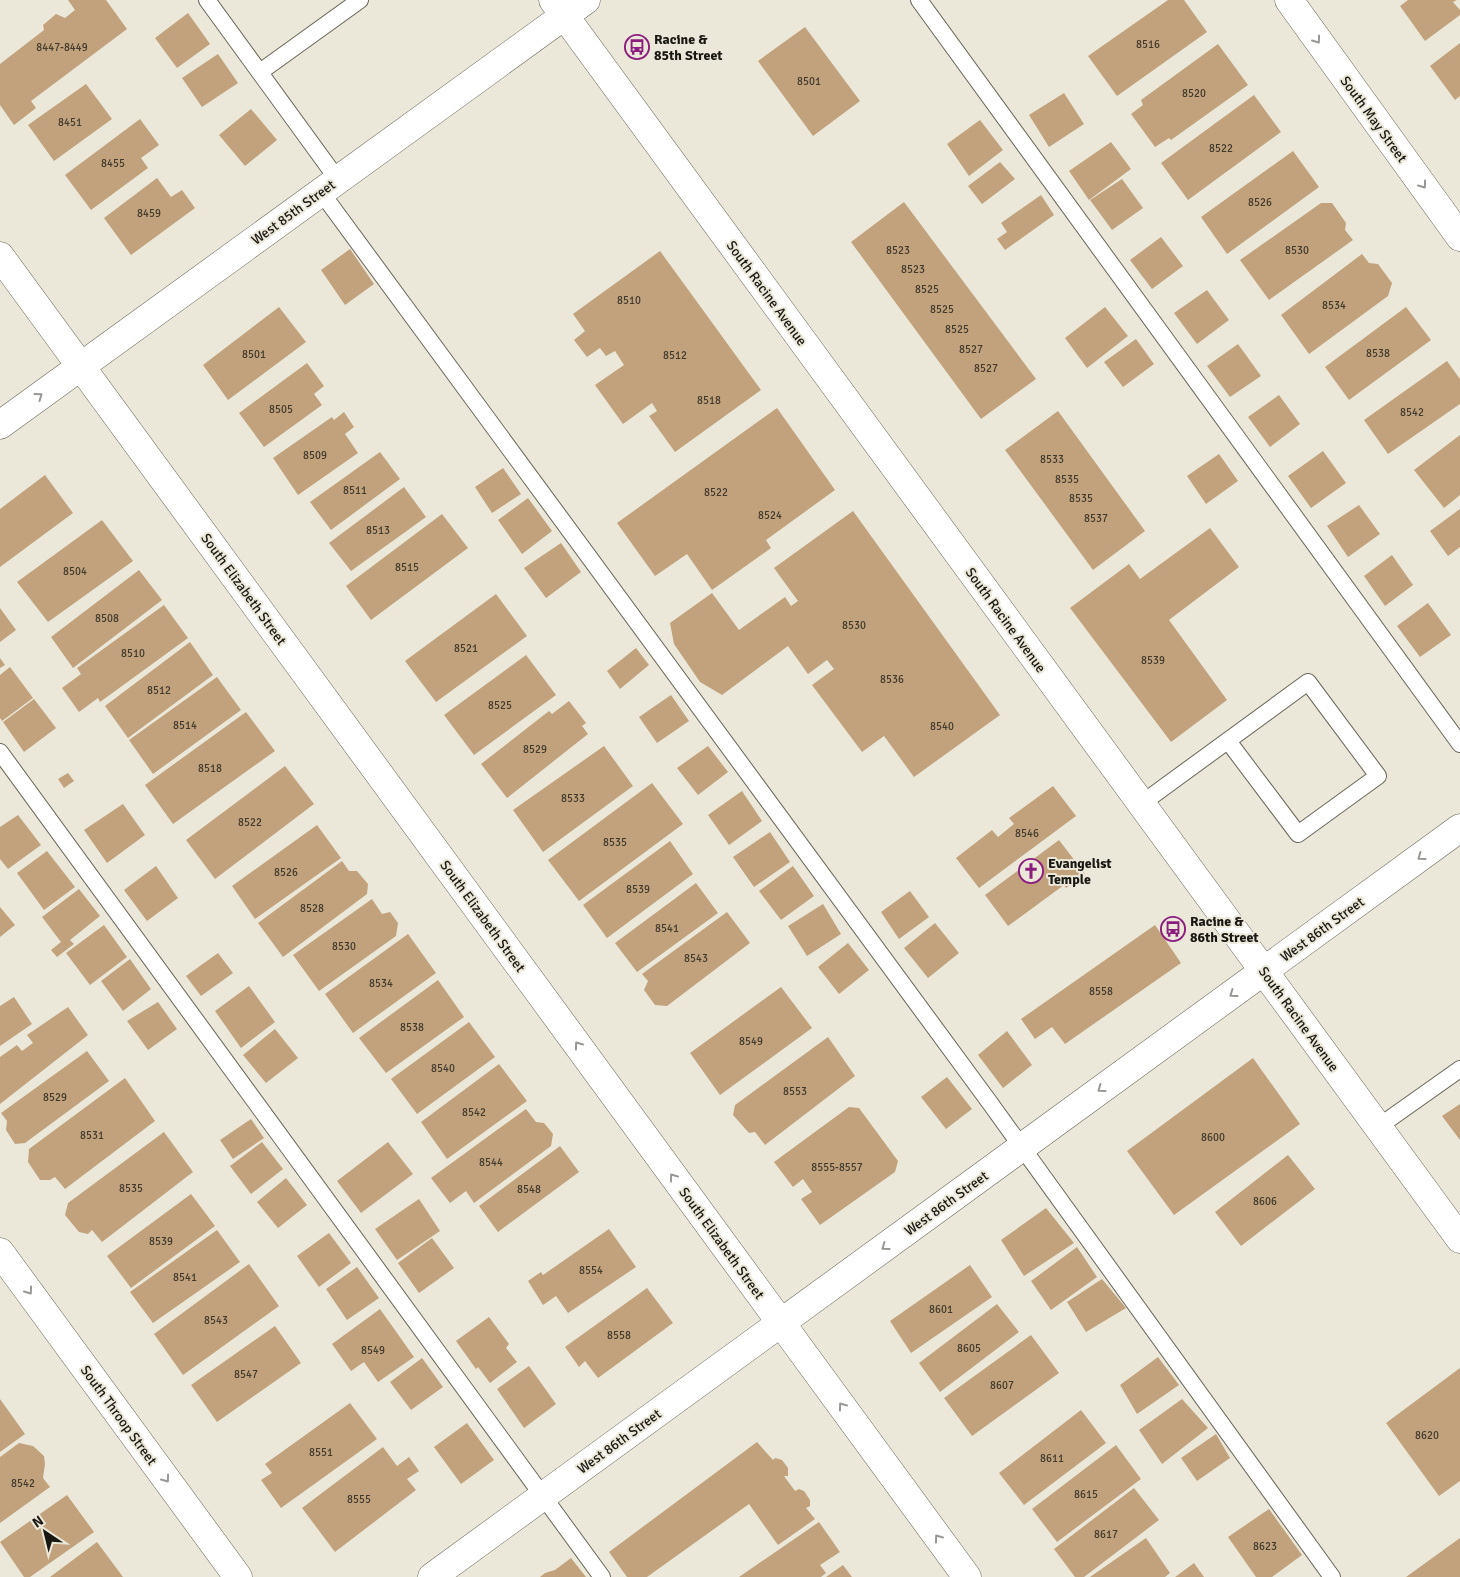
<svg xmlns="http://www.w3.org/2000/svg" width="1460" height="1577" viewBox="0 0 1460 1577" font-family="Signika,sans-serif">
<style>
.building{fill:#c1a27d}
.lines{fill:none;stroke-linecap:round;stroke-linejoin:round}
.lane-casing{stroke:#696659;stroke-width:18}
.street-casing{stroke:#696659;stroke-width:29}
.secondary-casing{stroke:#696659;stroke-width:29}
.lane{stroke:#fff;stroke-width:16}
.street{stroke:#fff;stroke-width:28}
.secondary{stroke:#fff;stroke-width:28}
.oneway{stroke:#979794}
.labels{text-anchor:middle;stroke-width:4;stroke-linejoin:round;paint-order:stroke}
.number-label{font-size:11px;fill:#423a2d}
.poi-label{font-size:14px;font-weight:bold;fill:#181712;stroke:#ebe8d9;text-anchor:start}
.street-label{font-size:14px;fill:#181712;stroke:#ebe8d9}
</style>
<rect width="100%" height="100%" fill="#ebe8d9"/>
<path class="building" d="M68,0H106L127,29L31,101L36,108L14,125L0,105V64L44,30L43,25L56,14L65,18L75,10Z
M1168,0H1184L1207,32L1117,96L1088,56Z
M1408,0H1457L1453,2L1460,10V15L1425,41L1400,6Z
M188,13L210,44L177,68L155,38Z
M805,27L860,101L813,136L758,61Z
M1460,43V96L1455,100L1430,66Z
M1218,44L1248,85L1171,140L1169,138L1155,147L1131,114L1143,105L1141,100Z
M218,54L238,83L202,107L182,78Z
M86,84L112,119L54,161L28,125Z
M1064,93L1084,124L1049,147L1029,115Z
M1254,95L1281,132L1188,200L1161,163Z
M251,109L277,140L245,166L219,135Z
M140,119L159,145L141,158L148,168L91,210L65,175Z
M980,120L1003,150L969,176L947,144Z
M1111,142L1131,169L1089,200L1069,171Z
M1293,151L1319,187L1227,254L1201,217Z
M1000,162L1015,179L982,204L968,186Z
M157,178L171,197L182,190L195,208L131,255L104,218Z
M1122,179L1143,208L1112,230L1090,200Z
M1041,195L1054,215L1005,250L997,239L1007,232L1001,223Z
M904,202L1036,379L981,419L851,242Z
M1321,203H1332L1346,223L1345,230L1353,240L1269,300L1240,260Z
M1161,237L1183,266L1152,289L1130,260Z
M350,249L374,284L345,305L321,270Z
M660,251L761,390L675,452L649,416L657,411L652,403L623,424L595,385L624,365L615,351L606,356L600,348L587,357L574,340L585,331L573,314Z
M1362,254L1369,263L1378,264L1392,283L1388,296L1309,354L1281,315Z
M1207,290L1229,320L1197,344L1174,313Z
M279,307L306,342L228,400L203,365Z
M1105,307L1128,336L1087,368L1065,338Z
M1406,307L1431,340L1349,400L1325,367Z
M1136,339L1154,364L1123,387L1104,362Z
M1238,344L1261,376L1230,397L1207,366Z
M1447,361L1460,379V404L1388,454L1364,420Z
M307,363L324,386L314,394L322,405L264,447L239,413Z
M1279,395L1300,424L1270,447L1248,417Z
M777,408L835,490L766,540L771,548L712,590L687,554L655,576L617,523Z
M1058,411L1145,531L1093,570L1005,450Z
M344,412L354,427L345,434L358,453L298,495L273,458L332,417L334,420Z
M1460,435V495L1444,508L1414,470Z
M1323,451L1346,483L1311,508L1288,476Z
M380,452L400,479L331,530L310,502Z
M1219,454L1238,481L1206,504L1187,476Z
M503,468L521,494L492,513L475,487Z
M45,475L73,513L0,567V509Z
M404,487L426,517L351,571L329,543Z
M528,498L552,531L522,554L498,520Z
M1359,505L1380,534L1348,557L1327,526Z
M1460,509V547L1448,556L1430,531Z
M853,511L1000,715L914,777L884,736L862,752L812,685L834,669L827,660L808,674L788,646L722,695L700,682L674,644L670,623L712,593L739,630L785,597L791,606L798,601L774,568Z
M442,514L468,548L371,620L346,586Z
M102,520L133,561L48,622L17,582Z
M1210,528L1239,567L1169,620L1227,700L1171,742L1070,608L1129,564L1140,579Z
M561,543L581,572L546,598L524,568Z
M1392,555L1413,585L1385,606L1364,576Z
M139,570L162,600L73,668L51,637Z
M496,594L527,636L436,702L405,661Z
M1428,603L1451,635L1420,657L1397,626Z
M164,605L188,638L100,702L98,698L79,712L62,688L81,674L77,668Z
M0,608L16,630L0,642Z
M190,642L213,675L128,738L105,706Z
M636,648L649,665L620,689L607,671Z
M526,655L556,695L474,755L444,715Z
M0,658L5,665L0,668Z
M10,667L33,698L2,721L0,718V675Z
M217,677L241,710L153,774L129,740Z
M671,695L689,721L657,743L639,717Z
M34,699L56,728L24,752L3,722Z
M569,701L586,723L582,726L588,734L507,798L481,764L549,711L552,714Z
M246,712L275,751L173,824L145,785Z
M604,746L633,786L543,852L513,810Z
M708,746L728,772L698,795L677,768Z
M285,766L314,804L215,879L186,840Z
M68,773L74,781L64,788L58,779Z
M652,783L683,824L579,901L548,860Z
M1053,786L1076,816L979,888L956,858L992,830L998,837L1014,824L1009,818Z
M742,791L762,821L729,845L708,815Z
M123,804L145,835L107,863L84,830Z
M18,815L41,845L8,869L0,859V827Z
M317,825L341,858L255,919L232,886Z
M770,832L790,862L754,887L733,857Z
M1059,840L1085,874L1066,888L1064,885L1008,926L985,895Z
M670,841L693,874L607,938L583,905Z
M47,851L75,887L44,910L17,873Z
M342,861L349,871H357L368,884L367,894L283,957L258,923Z
M156,866L178,898L147,921L124,890Z
M793,866L814,896L781,920L759,891Z
M696,883L718,913L637,972L615,943Z
M79,889L100,916L70,940L74,944L57,957L51,950L61,942L42,917Z
M910,891L929,917L899,939L881,912Z
M372,899L382,914L390,912L398,923L396,936L319,991L293,955Z
M823,904L841,934L807,956L788,926Z
M0,907L15,925L0,937Z
M727,912L750,943L667,1006L655,1005L644,990L648,981L642,974Z
M935,923L959,953L928,978L904,948Z
M104,925L127,957L90,985L66,953Z
M1155,925L1181,963L1065,1044L1052,1027L1035,1039L1021,1019Z
M408,934L436,973L353,1033L325,994Z
M848,943L869,970L839,994L818,967Z
M218,953L233,973L201,996L186,976Z
M130,959L151,989L123,1011L101,981Z
M438,980L464,1017L386,1073L359,1038Z
M249,986L275,1022L241,1048L215,1011Z
M781,987L812,1028L720,1095L690,1053Z
M14,997L32,1024L0,1046V1006Z
M158,1002L177,1029L148,1050L127,1021Z
M68,1007L88,1035L0,1104V1057L17,1045L22,1051L33,1043L27,1035Z
M469,1022L495,1057L417,1114L391,1079Z
M275,1029L298,1058L266,1083L243,1055Z
M1007,1031L1032,1065L1003,1088L978,1055Z
M828,1037L855,1076L765,1145L755,1132L749,1133L733,1115L735,1105Z
M87,1051L109,1081L25,1143L15,1144L6,1130L7,1121L1,1113Z
M1253,1058L1300,1124L1174,1215L1127,1151Z
M499,1064L527,1101L447,1159L421,1122Z
M947,1077L972,1109L946,1129L921,1097Z
M125,1078L155,1121L65,1189L55,1177L50,1180H40L28,1162L29,1149Z
M1460,1104V1140L1442,1116Z
M849,1107L859,1108L898,1161L895,1172L820,1225L801,1199L812,1192L803,1179L793,1187L774,1162Z
M526,1109L536,1122L544,1123L553,1134L551,1146L474,1203L466,1191L450,1203L431,1178Z
M251,1119L264,1138L233,1159L220,1140Z
M164,1132L193,1172L102,1242L92,1230L88,1234L79,1232L65,1215L68,1203Z
M262,1142L283,1169L251,1194L230,1166Z
M388,1142L413,1174L361,1213L337,1181Z
M560,1146L579,1172L498,1232L479,1206Z
M1288,1155L1315,1189L1241,1246L1215,1212Z
M286,1178L307,1205L278,1228L257,1202Z
M191,1194L215,1226L131,1288L107,1256Z
M419,1199L440,1231L397,1260L375,1229Z
M1046,1208L1074,1243L1024,1276L1001,1240Z
M609,1229L636,1267L568,1313L556,1296L543,1305L528,1281L541,1272L543,1275Z
M217,1230L240,1262L153,1323L130,1292Z
M329,1233L351,1263L319,1287L297,1256Z
M432,1238L454,1268L419,1293L398,1263Z
M1077,1247L1097,1277L1051,1310L1031,1281Z
M249,1264L279,1306L183,1375L154,1334Z
M970,1265L992,1297L911,1353L890,1321Z
M357,1267L379,1298L347,1320L326,1289Z
M1102,1279L1126,1308L1086,1332L1067,1302Z
M647,1288L673,1323L598,1378L585,1361L579,1367L565,1347Z
M997,1304L1019,1332L940,1392L919,1363Z
M380,1309L414,1357L378,1382L364,1362L351,1371L332,1344Z
M489,1317L509,1344L506,1348L517,1362L490,1383L478,1367L476,1369L456,1341Z
M275,1326L301,1363L217,1422L191,1385Z
M1031,1335L1059,1373L972,1436L944,1398Z
M1158,1357L1179,1385L1137,1414L1120,1385Z
M422,1358L443,1387L411,1410L390,1382Z
M529,1366L556,1404L524,1428L497,1389Z
M1460,1368V1481L1439,1496L1386,1423Z
M0,1399L25,1434L0,1452Z
M1182,1399L1208,1428L1162,1464L1139,1430Z
M350,1403L377,1439L281,1508L261,1480L272,1473L265,1464Z
M1081,1410L1106,1443L1024,1505L999,1473Z
M467,1423L494,1460L461,1484L434,1447Z
M1216,1434L1230,1458L1197,1481L1181,1458Z
M757,1442L773,1460L775,1458L782,1460L788,1468V1476H784L795,1491L799,1489L804,1491L810,1500V1506L806,1508L815,1519L778,1545L749,1504L647,1577H627L609,1552Z
M19,1443L33,1446L44,1456L45,1464L43,1478L50,1487L0,1523V1457Z
M1116,1445L1141,1479L1057,1542L1032,1509Z
M383,1447L397,1466L409,1457L419,1471L407,1479L416,1490L335,1552L302,1508Z
M1134,1488L1159,1520L1084,1577H1075L1054,1549Z
M67,1495L94,1532L30,1577H24L0,1542Z
M1269,1509L1302,1555L1272,1577H1256L1228,1537Z
M819,1522L840,1552L820,1565L826,1573L821,1577H739Z
M1146,1538L1170,1573L1165,1577H1090Z
M1460,1538V1577H1406Z
M97,1542L123,1577H50Z
M571,1558L586,1577H540L545,1573L555,1570Z
M1194,1563L1204,1577H1175Z
M843,1565L852,1577H826Z"/>
<g class="lines">
<defs>
<path id="lane" d="M207,0L338,180
M919,0L1460,744
M260,72L360,0
M321,192L990,1103L1332,1577
M0,752L602,1577
M1141,804L1308,682L1378,776L1298,834L1228,741
M1378,1127L1460,1069"/>
<path id="street" d="M1289,0L1460,237
M0,256L967,1577
M0,425L586,0
M0,1252L238,1577
M432,1577L1460,828"/>
<path id="secondary" d="M553,0L1460,1239"/>
</defs>
<use href="#lane" class="lane-casing"/>
<use href="#street" class="street-casing"/>
<use href="#secondary" class="secondary-casing"/>
<use href="#lane" class="lane"/>
<use href="#street" class="street"/>
<use href="#secondary" class="secondary"/>
</g>
<defs><path id="oneway-chevron" d="M-2-3.5L2.5 0L-2 3.5" fill="none" stroke-width="1.6" stroke-linecap="round" stroke-linejoin="round" transform="scale(1.25)"/></defs>
<g class="oneway">
<use href="#oneway-chevron" transform="translate(1317 40) rotate(54)"/>
<use href="#oneway-chevron" transform="translate(1423 185) rotate(54)"/>
<use href="#oneway-chevron" transform="translate(39 396) rotate(-36)"/>
<use href="#oneway-chevron" transform="translate(1421 857) rotate(144)"/>
<use href="#oneway-chevron" transform="translate(1233 994) rotate(144)"/>
<use href="#oneway-chevron" transform="translate(578 1045) rotate(-126)"/>
<use href="#oneway-chevron" transform="translate(1101 1089) rotate(144)"/>
<use href="#oneway-chevron" transform="translate(673 1177) rotate(-126)"/>
<use href="#oneway-chevron" transform="translate(885 1247) rotate(144)"/>
<use href="#oneway-chevron" transform="translate(29 1291) rotate(54)"/>
<use href="#oneway-chevron" transform="translate(842 1406) rotate(-126)"/>
<use href="#oneway-chevron" transform="translate(166 1479) rotate(54)"/>
<use href="#oneway-chevron" transform="translate(938 1538) rotate(-126)"/>
</g>
<defs>
<symbol id="bus-ring" viewBox="-11 -11 22 22"><circle r="9.5" fill="#ebe8d9" stroke="#8c1d7f" stroke-width="1.5"/><path d="M-5-6H5V4H4V6H2V4H-2V6H-4V4H-5ZM-3.5-4V0h7V-4ZM-3.5 1.2v1.5H-2V1.2ZM2 1.2v1.5H3.5V1.2Z" fill="#8c1d7f"/></symbol>
<symbol id="church-ring" viewBox="-11 -11 22 22"><circle r="9.5" fill="#ebe8d9" stroke="#8c1d7f" stroke-width="1.5"/><path d="M-1.2-6h2.4v3.5h3.3v2.4h-3.3V6h-2.4V-.1h-3.3v-2.4h3.3Z" fill="#8c1d7f"/></symbol>
</defs>
<g fill-rule="evenodd">
<use href="#bus-ring" x="623" y="33" width="28" height="28"/>
<use href="#church-ring" x="1017" y="857" width="28" height="28"/>
<use href="#bus-ring" x="1159" y="915" width="28" height="28"/>
</g>
<g class="labels">
<g class="number-label">
<text x="1148" y="48">8516</text>
<text x="62" y="51">8447-8449</text>
<text x="809" y="85">8501</text>
<text x="1194" y="97">8520</text>
<text x="70" y="126">8451</text>
<text x="1221" y="152">8522</text>
<text x="113" y="167">8455</text>
<text x="1260" y="206">8526</text>
<text x="149" y="217">8459</text>
<text x="898" y="254">8523</text>
<text x="1297" y="254">8530</text>
<text x="913" y="273">8523</text>
<text x="927" y="293">8525</text>
<text x="629" y="304">8510</text>
<text x="1334" y="309">8534</text>
<text x="942" y="313">8525</text>
<text x="957" y="333">8525</text>
<text x="971" y="353">8527</text>
<text x="1378" y="357">8538</text>
<text x="254" y="358">8501</text>
<text x="675" y="359">8512</text>
<text x="986" y="372">8527</text>
<text x="709" y="404">8518</text>
<text x="281" y="413">8505</text>
<text x="1412" y="416">8542</text>
<text x="315" y="459">8509</text>
<text x="1052" y="463">8533</text>
<text x="1067" y="483">8535</text>
<text x="355" y="494">8511</text>
<text x="716" y="496">8522</text>
<text x="1081" y="502">8535</text>
<text x="770" y="519">8524</text>
<text x="1096" y="522">8537</text>
<text x="378" y="534">8513</text>
<text x="407" y="571">8515</text>
<text x="75" y="575">8504</text>
<text x="107" y="622">8508</text>
<text x="854" y="629">8530</text>
<text x="466" y="652">8521</text>
<text x="133" y="657">8510</text>
<text x="1153" y="664">8539</text>
<text x="892" y="683">8536</text>
<text x="159" y="694">8512</text>
<text x="500" y="709">8525</text>
<text x="185" y="729">8514</text>
<text x="942" y="730">8540</text>
<text x="535" y="753">8529</text>
<text x="210" y="772">8518</text>
<text x="573" y="802">8533</text>
<text x="250" y="826">8522</text>
<text x="1027" y="837">8546</text>
<text x="615" y="846">8535</text>
<text x="286" y="876">8526</text>
<text x="638" y="893">8539</text>
<text x="312" y="912">8528</text>
<text x="667" y="932">8541</text>
<text x="344" y="950">8530</text>
<text x="696" y="962">8543</text>
<text x="381" y="987">8534</text>
<text x="1101" y="995">8558</text>
<text x="412" y="1031">8538</text>
<text x="751" y="1045">8549</text>
<text x="443" y="1072">8540</text>
<text x="795" y="1095">8553</text>
<text x="55" y="1101">8529</text>
<text x="474" y="1116">8542</text>
<text x="92" y="1139">8531</text>
<text x="1213" y="1141">8600</text>
<text x="491" y="1166">8544</text>
<text x="837" y="1171">8555-8557</text>
<text x="131" y="1192">8535</text>
<text x="529" y="1193">8548</text>
<text x="1265" y="1205">8606</text>
<text x="161" y="1245">8539</text>
<text x="591" y="1274">8554</text>
<text x="185" y="1281">8541</text>
<text x="941" y="1313">8601</text>
<text x="216" y="1324">8543</text>
<text x="619" y="1339">8558</text>
<text x="969" y="1352">8605</text>
<text x="373" y="1354">8549</text>
<text x="246" y="1378">8547</text>
<text x="1002" y="1389">8607</text>
<text x="1427" y="1439">8620</text>
<text x="321" y="1456">8551</text>
<text x="1052" y="1462">8611</text>
<text x="23" y="1487">8542</text>
<text x="1086" y="1498">8615</text>
<text x="359" y="1503">8555</text>
<text x="1106" y="1538">8617</text>
<text x="1265" y="1550">8623</text>
</g>
<g class="poi-label">
<text x="654" y="44">Racine &amp;<tspan x="654" dy="16">85th Street</tspan></text>
<text x="1048" y="868">Evangelist<tspan x="1048" dy="16">Temple</tspan></text>
<text x="1190" y="926">Racine &amp;<tspan x="1190" dy="16">86th Street</tspan></text>
</g>
<g class="street-label">
<text transform="translate(1374 119) rotate(54)" y="5">South May Street</text>
<text transform="translate(293 212) rotate(-36)" y="5">West 85th Street</text>
<text transform="translate(767 293) rotate(54)" y="5">South Racine Avenue</text>
<text transform="translate(244 589) rotate(54)" y="5">South Elizabeth Street</text>
<text transform="translate(1006 620) rotate(54)" y="5">South Racine Avenue</text>
<text transform="translate(483 916) rotate(54)" y="5">South Elizabeth Street</text>
<text transform="translate(1322 929) rotate(-36)" y="5">West 86th Street</text>
<text transform="translate(1299 1019) rotate(54)" y="5">South Racine Avenue</text>
<text transform="translate(946 1203) rotate(-36)" y="5">West 86th Street</text>
<text transform="translate(722 1243) rotate(54)" y="5">South Elizabeth Street</text>
<text transform="translate(119 1415) rotate(54)" y="5">South Throop Street</text>
<text transform="translate(619 1441) rotate(-36)" y="5">West 86th Street</text>
</g>
</g>
<g transform="translate(45 1532) rotate(325)" stroke="#ebe8d9" stroke-width="4" paint-order="stroke">
<path d="M0-4L9 19L0 12L-9 19Z" fill="#181712"/>
<text y="-8" font-size="14" font-weight="bold" text-anchor="middle" fill="#181712">N</text>
</g>
</svg>
